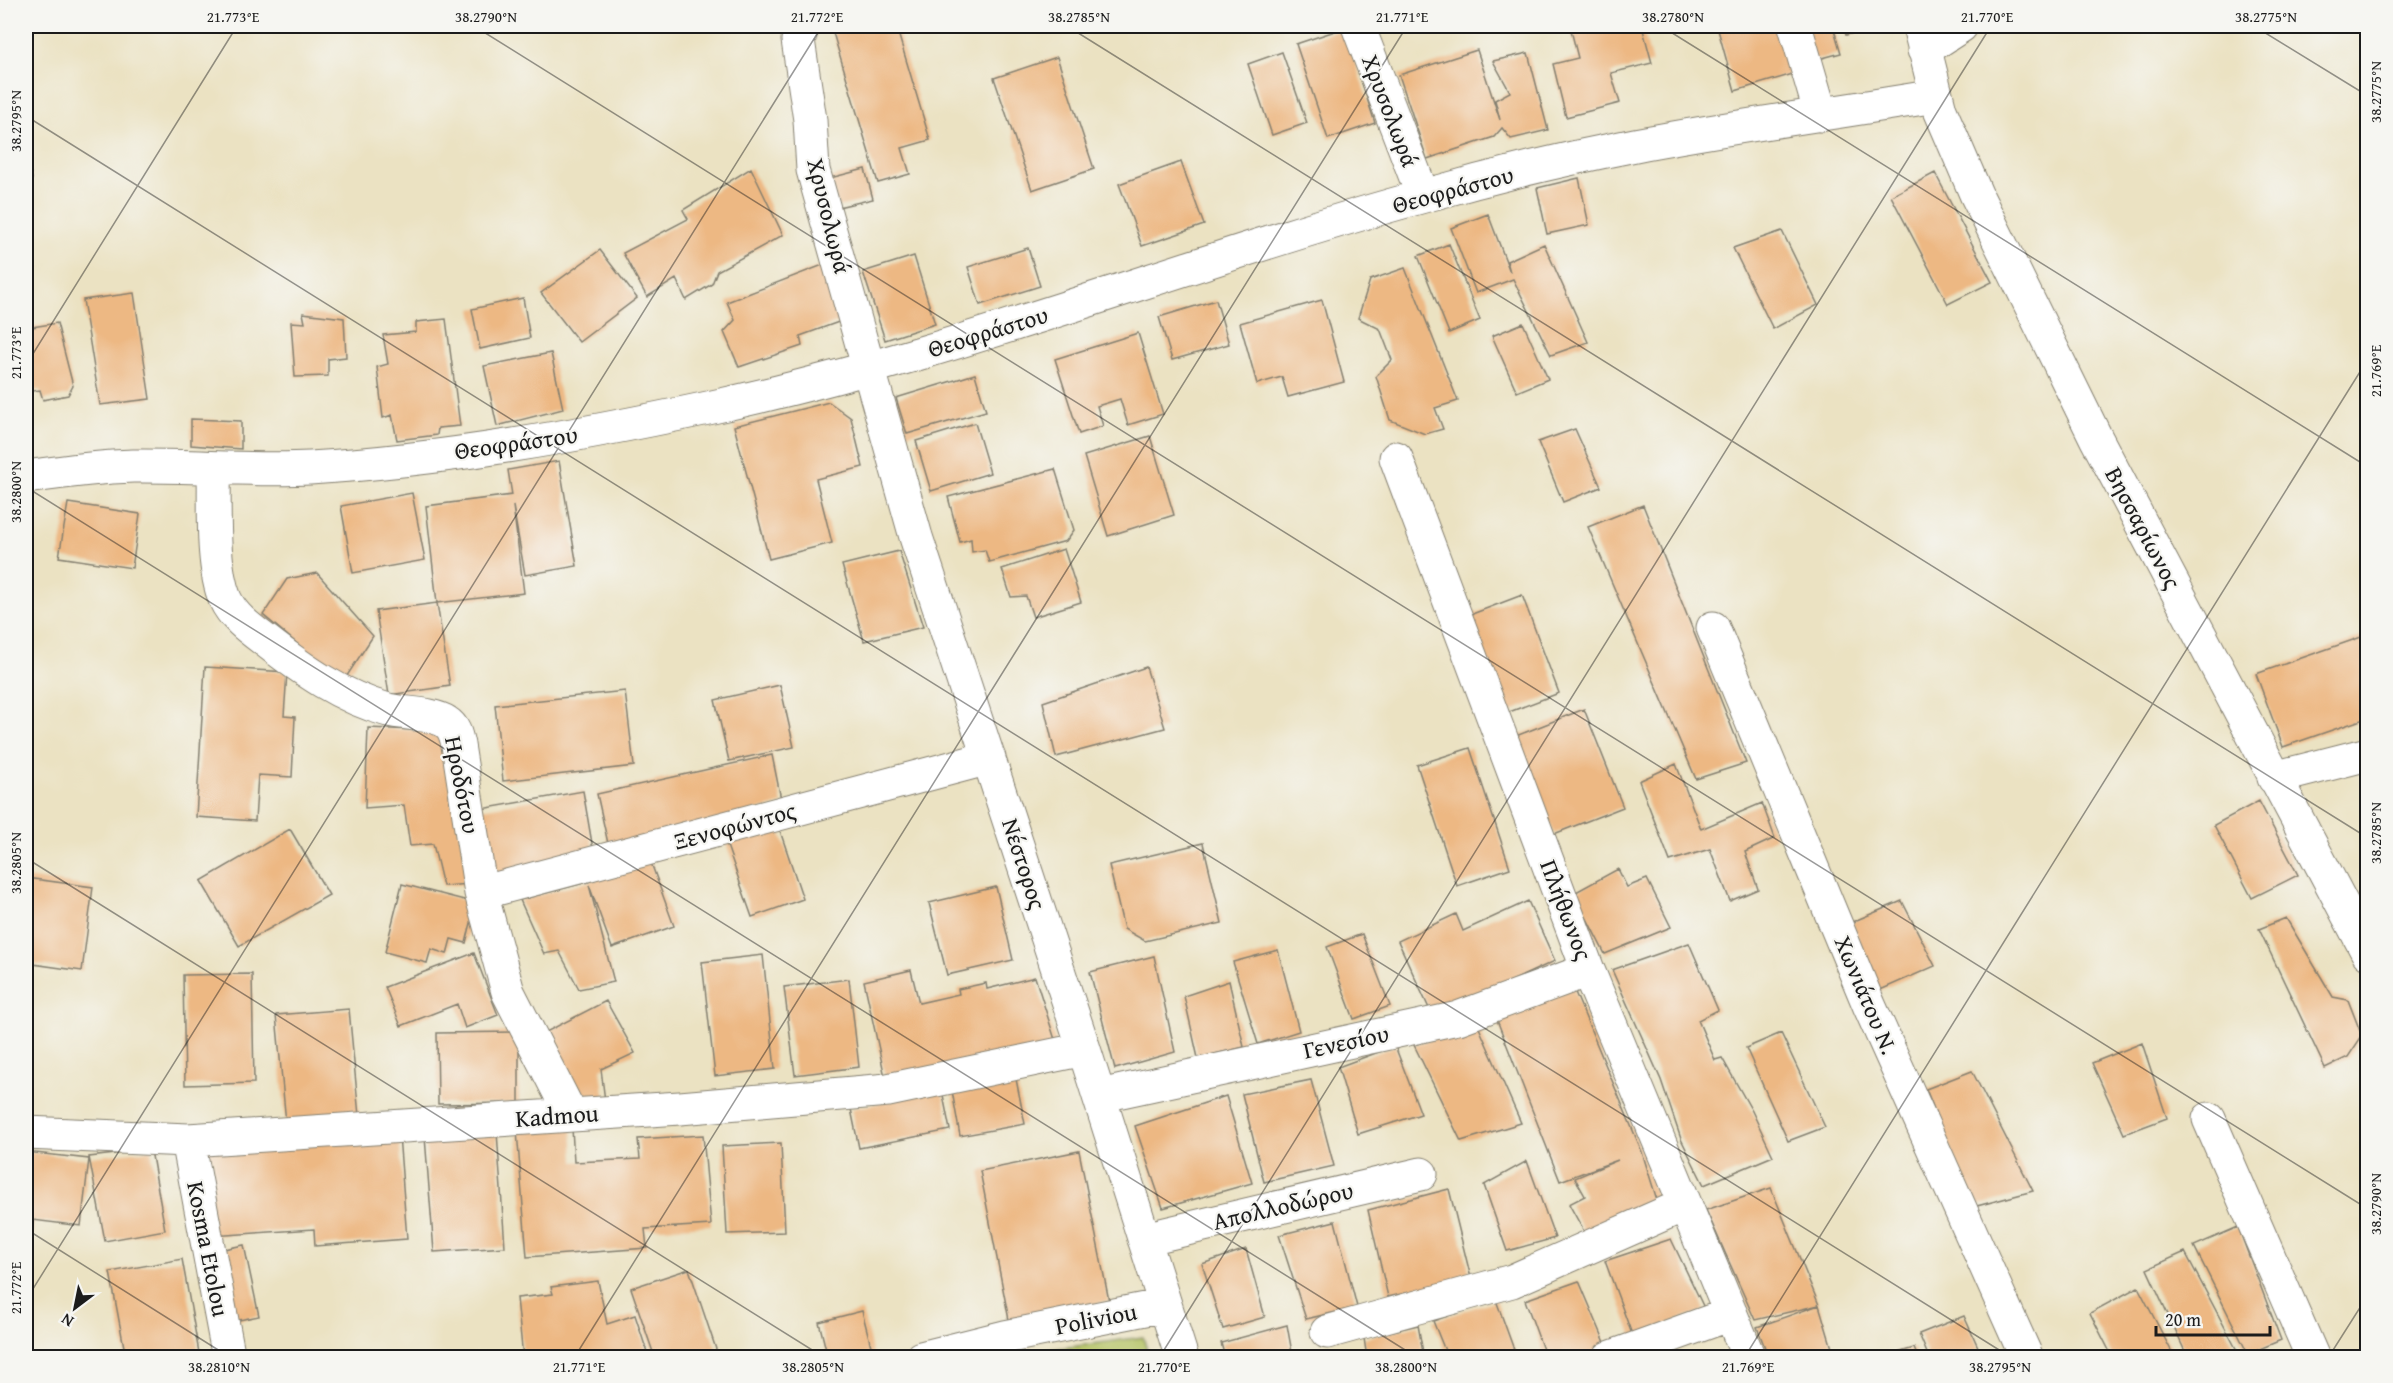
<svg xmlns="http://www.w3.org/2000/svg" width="2393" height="1383" viewBox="0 0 2393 1383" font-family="'Gentium Book Plus',serif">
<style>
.green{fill:#b5c365;stroke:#687040;stroke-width:1.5}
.building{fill:#edb883}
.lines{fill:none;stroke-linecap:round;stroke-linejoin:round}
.minor-casing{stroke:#847f6f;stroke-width:35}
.minor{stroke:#fff;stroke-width:33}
.ticks{fill:none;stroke:#1c1c1c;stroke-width:1.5;stroke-opacity:0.45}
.labels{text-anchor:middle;stroke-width:4.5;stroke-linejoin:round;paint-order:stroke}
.street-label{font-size:24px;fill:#1c1c1c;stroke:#f6f6f2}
.neatline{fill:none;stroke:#1c1c1c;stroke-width:2}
.ticks-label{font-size:15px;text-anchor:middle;fill:#1c1c1c}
</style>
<rect width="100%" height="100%" fill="#f6f6f2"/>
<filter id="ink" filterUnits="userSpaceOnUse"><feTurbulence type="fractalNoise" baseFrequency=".0167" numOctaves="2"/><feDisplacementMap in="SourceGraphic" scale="12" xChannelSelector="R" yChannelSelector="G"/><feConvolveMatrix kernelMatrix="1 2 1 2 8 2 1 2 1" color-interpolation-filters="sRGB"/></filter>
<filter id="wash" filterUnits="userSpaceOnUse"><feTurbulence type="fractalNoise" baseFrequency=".008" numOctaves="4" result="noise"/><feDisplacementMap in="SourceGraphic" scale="24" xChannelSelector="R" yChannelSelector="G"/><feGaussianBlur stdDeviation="1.35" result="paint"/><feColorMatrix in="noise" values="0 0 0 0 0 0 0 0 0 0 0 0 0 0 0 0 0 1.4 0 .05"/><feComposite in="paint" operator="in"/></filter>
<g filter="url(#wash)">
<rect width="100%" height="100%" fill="#ebe2c2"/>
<path class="green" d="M1143,1337L1149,1357H1025V1353Z"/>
<g id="blocks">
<path class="building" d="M831,26H896L930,140L902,148L910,174L878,183Z
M1570,26H1642L1652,63L1611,73L1620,103L1566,117L1553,64L1578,58Z
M1717,26H1788L1803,71L1735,91Z
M1804,26H1833L1841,53L1815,60Z
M1843,26H1878L1846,35Z
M1344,28L1375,123L1328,139L1296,44Z
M1477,50L1500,120L1495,100L1510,92L1493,61L1528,53L1548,130L1511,139L1502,128L1494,137L1427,159L1399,75Z
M1282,52L1307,123L1272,135L1248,64Z
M1057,57L1094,169L1032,190L994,78Z
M26,154L32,179L26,180Z
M1181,162L1204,225L1142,246L1119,184Z
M751,168L783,235L717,271L712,284L686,300L676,279L647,297L623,253L688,219L683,210Z
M865,169L873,199L838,207L830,178Z
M1935,173L1992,282L1948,304L1891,196Z
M1579,178L1589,225L1547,234L1537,188Z
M1488,214L1510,272L1507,261L1544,244L1588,342L1551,355L1513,279L1476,293L1451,228Z
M1782,231L1818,305L1773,329L1733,248Z
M1449,244L1480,320L1449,333L1418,256Z
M1028,248L1040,286L980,305L968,267Z
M600,250L637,298L579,342L541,293Z
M914,256L935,324L885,340L863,272Z
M828,263L847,319L800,336L802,346L739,367L724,332L735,320L727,302Z
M1405,268L1458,401L1435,408L1443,429L1425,434L1390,420L1376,376L1392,360L1380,329L1358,318L1370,280Z
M134,293L150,399L100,405L83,300Z
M523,298L530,338L480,349L472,309Z
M1216,300L1229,344L1172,360L1159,317Z
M1322,300L1344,382L1288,397L1282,377L1257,384L1240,323Z
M303,313L344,318L346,357L328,359V376L295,377L291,322L305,323Z
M446,319L460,426L438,428L437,435L397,440L392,415L383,418L377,367L388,364L383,335L416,332V322Z
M57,323L73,386L68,395L43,400L40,390L26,392V328Z
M1523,323L1548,379L1517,392L1492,336Z
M1138,333L1163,414L1128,425L1120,399L1097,406L1103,426L1079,434L1055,359Z
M551,353L563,409L497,426L484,366Z
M975,374L986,411L907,434L896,398Z
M829,402L851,418L863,467L816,479L832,543L769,559L734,426Z
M191,419L241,421V449L191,445Z
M975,423L990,473L931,491L916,441Z
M1575,429L1601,487L1563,502L1538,442Z
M1150,436L1174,515L1108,536L1084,456Z
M559,461L577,566L525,575L513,506L524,593L437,603L426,506L512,495L508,470Z
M1055,469L1074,530L1066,541L989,562L985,550L972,552L971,539L960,542L948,497Z
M412,493L425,560L353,573L341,506Z
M68,503L140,514L132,568L59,557Z
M1643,505L1746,763L1696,779L1588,527Z
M1064,549L1081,602L1033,617L1026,596L1011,597L1002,569Z
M899,551L923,627L864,641L842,565Z
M317,573L373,636L343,682L263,615L287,579Z
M1522,595L1559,693L1504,714L1467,616Z
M437,603L450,686L389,695L376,611Z
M2367,635V718L2283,747L2256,674Z
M205,667L287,672L284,716L295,717L292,777L258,775L255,821L196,817Z
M1146,667L1165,728L1056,757L1043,702Z
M780,685L794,747L729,761L715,700Z
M625,691L634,766L503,781L495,705Z
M1584,709L1623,807L1554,834L1516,736Z
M368,728L439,731L470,884L443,886L433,844L410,846L404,805L365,808Z
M1470,748L1510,868L1457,886L1417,765Z
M772,755L782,804L609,848L597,794Z
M1676,764L1701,829L1762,803L1775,838L1745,852L1758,889L1730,901L1710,849L1670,861L1639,781Z
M583,791L595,861L493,878L481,809Z
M2259,801L2298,875L2252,898L2214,825Z
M777,822L803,899L752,917L725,840Z
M290,829L329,895L239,946L201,881Z
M1203,843L1222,923L1145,941L1124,929L1109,865Z
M650,860L674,926L612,948L589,885L614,982L579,989L559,951L544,954L520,900L588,882Z
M1618,869L1627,887L1647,879L1671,927L1605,954L1574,893Z
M26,878L93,887L82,971L26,963Z
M402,884L476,903L466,943L451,939L447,954L431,949L427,963L385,952Z
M996,887L1013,960L947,975L929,903Z
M1528,901L1555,961L1433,1017L1398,941L1456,914L1463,931Z
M1902,901L1935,966L1878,991L1852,922Z
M2286,918L2333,997L2348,1000L2362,1036L2348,1057L2325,1068L2259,929Z
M1362,934L1390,1006L1354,1019L1327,947Z
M1689,943L1718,1010L1698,1020L1715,1060L1722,1058L1752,1111L1773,1156L1704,1185L1681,1139L1661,1080L1612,970Z
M1278,950L1299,1031L1258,1044L1233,962Z
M474,953L498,1015L465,1028L457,1004L401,1026L385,987Z
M763,955L775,1069L715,1076L702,962Z
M1154,956L1175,1052L1115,1069L1090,972Z
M911,970L919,1003L959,994L958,989L986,983L987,989L1035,977L1057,1046L885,1077L864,981Z
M252,974L254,1083L185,1085L183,975Z
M849,979L859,1067L795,1075L784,987Z
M1229,981L1244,1047L1198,1058L1184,996Z
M1572,985L1642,1152L1657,1200L1586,1235L1569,1204L1585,1196L1575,1178L1618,1160L1560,1181L1495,1015Z
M606,1001L635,1053L601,1069L605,1101L571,1105L542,1034Z
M349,1009L359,1116L286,1123L276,1015Z
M1477,1023L1521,1123L1461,1141L1414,1045Z
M519,1032V1103L438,1104L437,1033Z
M1781,1033L1825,1127L1788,1141L1746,1048Z
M2142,1043L2167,1118L2124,1134L2092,1063Z
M1395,1046L1421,1114L1358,1134L1338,1067Z
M1972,1071L2033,1191L1973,1207L1926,1089Z
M1015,1074L1025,1124L960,1136L951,1085Z
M1311,1080L1334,1166L1264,1182L1242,1094Z
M942,1090L950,1130L859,1148L851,1109Z
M1226,1096L1252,1183L1163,1208L1135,1126Z
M572,1128L574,1162L640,1159L638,1139L703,1135L711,1225L645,1229L647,1248L527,1257L517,1131Z
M497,1132L505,1247L434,1252L425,1137Z
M399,1135L407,1239L315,1246L314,1229L212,1236L204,1144Z
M781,1143L785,1232L727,1234L722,1146Z
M151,1150L165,1230L105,1241L89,1157Z
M1079,1151L1109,1301L1009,1320L980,1171Z
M26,1152L89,1159L81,1226L33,1220L27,1317H26Z
M1527,1161L1555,1238L1507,1251L1484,1185Z
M1771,1188L1819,1305L1835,1358H1769L1757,1327L1819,1305L1755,1320L1706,1210Z
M1449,1189L1471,1278L1388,1297L1368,1210Z
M1335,1221L1357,1307L1306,1319L1279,1235Z
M2238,1227L2281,1340L2248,1354L2194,1246Z
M1671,1239L1705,1310L1633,1337L1605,1261Z
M244,1245L259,1316L229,1322L214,1251Z
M1246,1249L1265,1317L1223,1329L1202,1264Z
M2185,1252L2241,1358H2188L2147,1269Z
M182,1259L200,1358H126L110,1272Z
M689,1269L719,1358H655L631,1288Z
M598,1281L607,1324L635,1315L649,1358H523L517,1298L553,1294L551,1287Z
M1579,1281L1607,1347L1579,1358H1546L1525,1300Z
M2138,1287L2175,1358H2113L2090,1313Z
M1496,1300L1517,1358H1448L1433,1321Z
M862,1311L874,1358H828L819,1322Z
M1964,1316L1983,1358H1929L1919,1334Z
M1287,1325L1293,1358H1225L1221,1343Z
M1418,1325L1424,1358H1367L1364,1338Z
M1914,1348L1918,1358H1884V1357Z"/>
</g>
</g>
<g filter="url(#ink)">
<use href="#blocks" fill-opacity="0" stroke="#847f6f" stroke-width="1.5"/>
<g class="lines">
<defs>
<path id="minor" d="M803,26L798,40L810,120L813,170L916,537L1084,1049L1182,1358
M1358,26L1423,196
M1795,26L1821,115
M1919,26L1940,110L1976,194L2096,438L2368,953
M1924,50L1961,26
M1396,458L1588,970L1749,1358
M214,468C215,506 211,565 225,599C233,617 250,629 266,641C303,670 341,697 388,710C404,714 433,713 446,722C454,727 456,735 458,745L481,893L508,992L571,1115
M26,477C61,472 97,467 133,466C192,465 251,471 310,468C444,460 577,436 708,408C952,356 1184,262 1424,196C1493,176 1564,159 1635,145C1734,126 1835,113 1935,96
M1713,628L1869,1005L2027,1358
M2274,778L2368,754
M481,893L989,758
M1099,1096L1458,1018L1588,970
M2209,1119L2313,1358
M26,1133L188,1140L680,1108L888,1090L1084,1049
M188,1140L229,1358
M1144,1239L1421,1174
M1327,1332L1512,1281L1684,1205
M921,1358L1005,1337L1165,1305
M1609,1358L1731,1314"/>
</defs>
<use href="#minor" class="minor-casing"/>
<use href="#minor" class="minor"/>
</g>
</g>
<path class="ticks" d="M474,26L2368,1209M1067,26L2368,838M1661,26L2368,467M2254,26L2368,96M26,116L2012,1358M26,365L237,26M26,487L1418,1358M26,858L825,1358M26,1229L231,1358M26,1300L822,26M574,1358L1407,26M1159,1358L1991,26M1744,1358L2368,359M2328,1358L2368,1295"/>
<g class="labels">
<g class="street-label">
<text transform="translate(1390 111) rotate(69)" y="8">Χρυσολωρά</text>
<text transform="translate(1453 190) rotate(-15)" y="8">Θεοφράστου</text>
<text transform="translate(829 216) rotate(76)" y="8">Χρυσολωρά</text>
<text transform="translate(988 332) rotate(-17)" y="8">Θεοφράστου</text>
<text transform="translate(516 443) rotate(-8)" y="8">Θεοφράστου</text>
<text transform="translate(2143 528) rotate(62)" y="8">Βησσαρίωνος</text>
<text transform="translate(462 785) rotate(79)" y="8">Ηροδότου</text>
<text transform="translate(735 826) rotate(-15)" y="8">Ξενοφώντος</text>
<text transform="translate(1024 864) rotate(72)" y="8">Νέστορος</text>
<text transform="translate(1566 910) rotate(69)" y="8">Πλήθωνος</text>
<text transform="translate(1866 995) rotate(67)" y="8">Χωνιάτου Ν.</text>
<text transform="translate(1346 1042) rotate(-12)" y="8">Γενεσίου</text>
<text transform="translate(557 1116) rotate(-4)" y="8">Kadmou</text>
<text transform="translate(1283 1206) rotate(-13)" y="8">Απολλοδώρου</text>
<text transform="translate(208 1249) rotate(79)" y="8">Kosma Etolou</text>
<text transform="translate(1096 1319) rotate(-11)" y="8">Poliviou</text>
</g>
</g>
<rect width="2393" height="1383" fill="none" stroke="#f6f6f2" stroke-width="66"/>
<g transform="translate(75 1308) rotate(212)" stroke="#f6f6f2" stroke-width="4.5" paint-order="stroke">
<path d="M0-4.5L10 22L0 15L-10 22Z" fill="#1c1c1c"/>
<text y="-9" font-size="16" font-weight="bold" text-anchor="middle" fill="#1c1c1c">N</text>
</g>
<path d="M2156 1326v9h114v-9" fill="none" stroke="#1c1c1c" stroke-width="3"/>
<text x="2165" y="1326" font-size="18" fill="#1c1c1c" stroke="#f6f6f2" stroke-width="4.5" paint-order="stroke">20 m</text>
<rect x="33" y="33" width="2327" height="1317" class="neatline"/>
<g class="ticks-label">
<text x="233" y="22">21.773°E</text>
<text x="486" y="22">38.2790°N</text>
<text x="817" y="22">21.772°E</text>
<text x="1079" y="22">38.2785°N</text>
<text x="1402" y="22">21.771°E</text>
<text x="1673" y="22">38.2780°N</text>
<text x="1987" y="22">21.770°E</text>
<text x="2266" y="22">38.2775°N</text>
<text transform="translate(2376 92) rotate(-90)" y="5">38.2775°N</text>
<text transform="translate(16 121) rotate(-90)" y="5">38.2795°N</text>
<text transform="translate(16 353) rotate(-90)" y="5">21.773°E</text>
<text transform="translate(2376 371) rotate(-90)" y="5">21.769°E</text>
<text transform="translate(16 492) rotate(-90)" y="5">38.2800°N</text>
<text transform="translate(2376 833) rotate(-90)" y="5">38.2785°N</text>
<text transform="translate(16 863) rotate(-90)" y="5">38.2805°N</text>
<text transform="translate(2376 1204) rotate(-90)" y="5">38.2790°N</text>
<text transform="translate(16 1288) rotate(-90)" y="5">21.772°E</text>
<text x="219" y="1372">38.2810°N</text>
<text x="579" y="1372">21.771°E</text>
<text x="813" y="1372">38.2805°N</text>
<text x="1164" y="1372">21.770°E</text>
<text x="1406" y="1372">38.2800°N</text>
<text x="1748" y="1372">21.769°E</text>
<text x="2000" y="1372">38.2795°N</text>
</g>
</svg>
